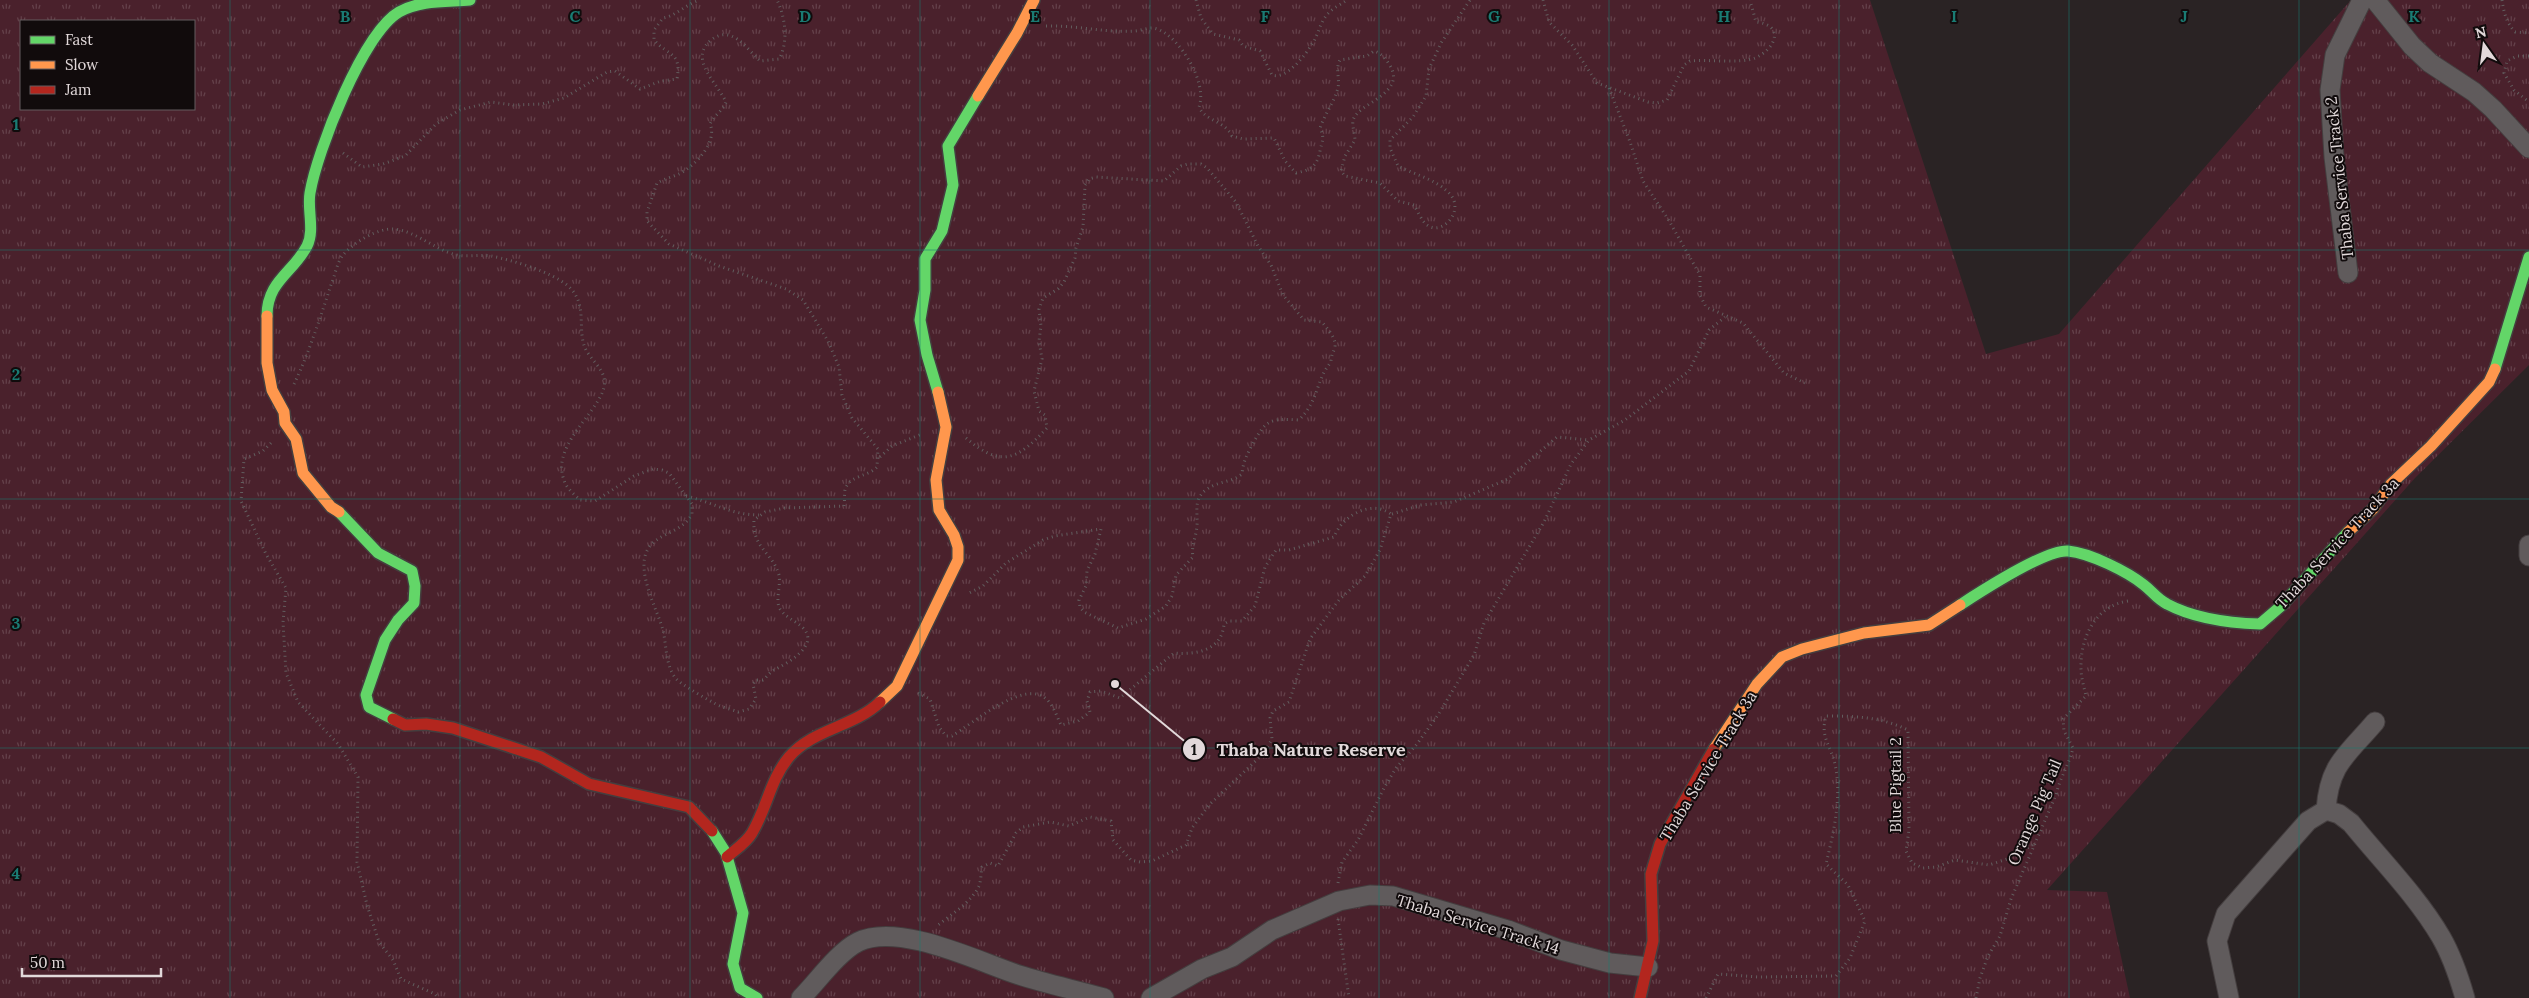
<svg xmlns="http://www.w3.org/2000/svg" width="2529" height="998" viewBox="0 0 2529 998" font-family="Lora,serif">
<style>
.grass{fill:url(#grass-tufts);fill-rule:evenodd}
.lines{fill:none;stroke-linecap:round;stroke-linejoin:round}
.street-casing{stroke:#443e3f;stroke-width:21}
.fast-casing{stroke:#443e3f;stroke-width:14}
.slow-casing{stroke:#443e3f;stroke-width:14}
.jam-casing{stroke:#443e3f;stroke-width:14}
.path{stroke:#625d5e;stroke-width:3;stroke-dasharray:1 4;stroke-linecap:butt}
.street{stroke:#605b5c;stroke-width:19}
.fast{stroke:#63d668;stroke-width:11}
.slow{stroke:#ff974d;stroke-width:11}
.jam{stroke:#b3261e;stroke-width:11}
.grid{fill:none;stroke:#1a7b73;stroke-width:1;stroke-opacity:0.55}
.labels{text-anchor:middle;stroke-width:4;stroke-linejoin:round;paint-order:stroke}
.street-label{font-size:16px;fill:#e2d9da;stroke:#110b0c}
.grid-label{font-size:16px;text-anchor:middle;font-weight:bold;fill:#1a7b73;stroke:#110b0c;stroke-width:4;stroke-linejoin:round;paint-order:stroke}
.leader{fill:none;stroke:#e2d9da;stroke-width:2}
.callout-dot{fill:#e2d9da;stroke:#110b0c;stroke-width:2}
.mark-label{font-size:15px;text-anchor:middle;font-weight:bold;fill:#111}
.callout-label{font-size:18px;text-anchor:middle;font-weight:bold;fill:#e2d9da;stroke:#110b0c;stroke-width:4;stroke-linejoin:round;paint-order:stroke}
</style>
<defs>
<pattern id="grass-tufts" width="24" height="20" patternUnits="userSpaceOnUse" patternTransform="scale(1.25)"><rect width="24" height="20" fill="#4a212c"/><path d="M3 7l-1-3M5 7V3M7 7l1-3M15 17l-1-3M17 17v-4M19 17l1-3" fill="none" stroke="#64414a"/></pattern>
</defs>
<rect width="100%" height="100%" fill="#2a2324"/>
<path class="grass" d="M0,0H1870L1986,354L2059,334L2351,0H2529V365L2415,478L2047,890L2107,892L2130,998H0ZM21,21H194V109H21Z"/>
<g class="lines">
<defs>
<path id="street" d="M2375,0L2412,46L2430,63L2474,92L2493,109L2529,148
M2348,273L2334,157L2330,90L2335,55L2362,0
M2529,545V556
M2326,810C2329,764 2347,755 2375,722
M801,998C817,982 838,952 858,942C899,922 979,962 1019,975C1047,984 1076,990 1104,998
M1151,998L1202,969L1232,957L1272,930L1339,901L1370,895L1393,896L1508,930L1561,950L1610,963L1648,967
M2229,998L2217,941L2226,914L2308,821L2326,810L2339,814L2351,823C2381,860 2417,896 2441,937C2452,956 2459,977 2465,998"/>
<path id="fast" d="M267,316C267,281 293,273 307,246C315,230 307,209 310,193C317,151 363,33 399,12C420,0 447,2 470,0
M2495,369L2529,257
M938,392L927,355L920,320L925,290V259L942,231L953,185L948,146L978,96
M339,512L378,553L412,571L415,586L414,603L398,620L385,640L366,695L369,707L393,719
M1960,605C1980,592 2046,549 2068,551C2090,553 2128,572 2144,585C2153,592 2157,599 2167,604C2195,619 2229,623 2260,624L2281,606L2348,532
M712,831L726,853L743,913L733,964L740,988L757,998"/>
<path id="slow" d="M978,96L1017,33L1034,0
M267,316V363L272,390L284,412L285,423L296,439L303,473L331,507L339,512
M2348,532L2373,509L2391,484L2431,446L2489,382L2495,369
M880,702L897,686L958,560V547L954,535L939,510L936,480L946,427L938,392
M1714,749L1757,684L1782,657L1802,649L1864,633L1929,625L1960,605"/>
<path id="jam" d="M393,719L405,725L426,724L453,728L541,757L589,784L689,807L712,831
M727,857C735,850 747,842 752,833C767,808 770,780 789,757C813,729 854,727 880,702
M1640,998L1653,941L1651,874L1660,844L1714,749"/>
</defs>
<use href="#street" class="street-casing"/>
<use href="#fast" class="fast-casing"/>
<use href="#slow" class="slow-casing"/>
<use href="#jam" class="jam-casing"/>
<path class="path" d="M1196,0L1201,18L1213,34L1239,40L1243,46L1260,51L1272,75C1286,80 1305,56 1312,44C1318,36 1319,25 1326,16C1331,9 1340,5 1347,0
M1543,0L1549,22L1572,45L1597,83L1648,102L1657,103L1667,100L1684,65L1690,61C1708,59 1740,64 1755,58C1776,49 1785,25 1756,22L1750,0
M2502,0C2504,13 2506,22 2515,32L2529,33
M1046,26C1076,25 1104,33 1134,31C1142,31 1149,26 1157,29C1180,37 1208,83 1199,107C1205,121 1225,121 1232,136L1243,139L1274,138L1285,161L1296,173C1311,170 1317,166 1320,151C1322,141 1325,138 1320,128C1325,114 1334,102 1338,88C1340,78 1335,69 1340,60L1367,56L1374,51C1381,53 1385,58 1389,64C1409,94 1356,103 1353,121C1352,126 1355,135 1355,140L1345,156L1341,171L1345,176L1380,183L1398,201L1414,205C1417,210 1420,217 1424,222C1439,240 1466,212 1450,194C1436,179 1415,175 1398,166L1390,148V140L1413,117L1426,96L1429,69L1441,43L1470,0
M2529,56H2517L2507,61L2504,73L2514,90L2529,102
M1609,88L1629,139L1643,181L1668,219L1700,275V295L1706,307L1743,323L1784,373L1805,383
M343,153L362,167L383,164L405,156L436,124L460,110L491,102L513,105L542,104L564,98L607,72L615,71L640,89L661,81L677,79C682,52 668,56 654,40V30L663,18C676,16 686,4 700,0
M294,384C309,353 320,318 331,285C335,276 337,261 344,254C354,242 378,228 394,229C415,231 433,248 453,254C465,258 478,254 491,256C512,260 552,272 568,286C589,304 576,330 586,350C591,359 602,368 604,378C611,405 549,441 564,480C566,488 574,494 580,500L595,501L634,476L653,469L662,470L669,473L692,504V514C682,533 657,533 648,549C635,570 657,609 663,630C667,647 665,672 681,683C691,690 703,697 714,703C720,707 731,709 738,712L749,709L756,699L753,684L756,680H763C767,677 770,672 774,670C786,664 819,646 804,629C797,621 787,619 780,609C775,601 781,586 779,575C773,553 752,548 754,520L765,512L785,508L844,506C845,501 844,495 845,490C849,475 868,477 877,467L878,449L852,418L842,395L839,367L828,341L803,300L786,289L719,266L669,244L647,221V212L657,183C664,179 672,177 679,174C695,166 718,142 710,124C714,115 723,111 726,102C720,89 706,75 703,62C701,54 703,47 710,41C731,23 746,48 760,61L779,59C789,42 785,16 777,0
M966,438C1002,469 1018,459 1047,428L1045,415L1039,411L1034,391L1042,359L1039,341L1041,326L1039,309L1043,298L1058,289L1064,282L1075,258L1076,248L1083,227L1085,185L1089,179L1096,177L1164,181L1181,166L1188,164H1201L1207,168L1236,202L1258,246L1271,265L1283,295L1304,320L1322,322C1327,328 1336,338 1335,346C1334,352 1331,355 1331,362C1315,381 1320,399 1299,420C1269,418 1266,420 1252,445C1247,455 1243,462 1242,474C1231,483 1217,481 1206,490C1193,499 1198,513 1197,526C1196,538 1191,545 1193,557L1176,575L1172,596L1166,606L1146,619L1118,628L1084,612L1080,607L1079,600L1086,586L1087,571L1095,554L1101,529L1055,536L1043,540L1006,563L983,586L969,593
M271,443L263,451L244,459L241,501L266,554L286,588L283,622L286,673L298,702L338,744L358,777L357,862L367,905L379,942L393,960L401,979L435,994L438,998
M880,457L892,446L922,434
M686,496C712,502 731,515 759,515
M1392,514L1421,505L1454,502L1508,479L1557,437L1589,440
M918,693L930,699L939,727L946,736H952C973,723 1023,680 1045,698C1053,704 1057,717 1061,725L1078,721L1090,712L1087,701L1090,692L1101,691L1120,698L1174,653C1197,655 1222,650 1224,624L1229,621H1242L1255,606L1265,567L1276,550H1289L1334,537C1342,516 1371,499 1391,514L1380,550L1365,576L1339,600L1310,639L1289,702L1273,711L1270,718L1272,739L1264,753L1209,805L1192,828L1186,845L1152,861L1140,862L1131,860L1113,840L1111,821L1090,817L1069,826L1050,822L1023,827L1016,833L998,866L990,863L982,867C981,872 981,881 979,886C971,903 950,915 937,926
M1338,883L1342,862L1358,840L1384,788L1396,768L1417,744L1438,715L1474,655L1484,623L1544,522L1571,464L1589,440L1625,420L1689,371L1709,330L1725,317
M1338,919L1349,998
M1706,998L1718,974L1758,977L1836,976L1850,958L1865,921L1848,885L1826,864C1834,831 1842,797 1835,764C1830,744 1820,737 1826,716C1856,716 1881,717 1908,730L1909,830L1906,851L1912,863L1923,868L1936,867L1955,860L1989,865L2013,857L2034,844
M1976,998L1980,978L1988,956L2000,936L2011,899L2056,795C2060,777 2069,765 2073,748L2064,731L2063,719L2086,696C2084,687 2081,677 2081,669C2080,638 2095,606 2128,601"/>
<use href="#street" class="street"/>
<use href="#fast" class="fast"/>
<use href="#slow" class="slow"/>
<use href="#jam" class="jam"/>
</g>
<path class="grid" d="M230,0V998M460,0V998M690,0V998M920,0V998M1150,0V998M1379,0V998M1609,0V998M1839,0V998M2069,0V998M2299,0V998M0,250H2529M0,499H2529M0,748H2529"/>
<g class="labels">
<g class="street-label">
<text transform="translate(2339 178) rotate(-96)" y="6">Thaba Service Track 2</text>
<text transform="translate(2337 543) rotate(-47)" y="6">Thaba Service Track 3a</text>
<text transform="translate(1708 766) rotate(-59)" y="6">Thaba Service Track 3a</text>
<text transform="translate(1895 785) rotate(-90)" y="6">Blue Pigtail 2</text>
<text transform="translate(2034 812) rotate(-67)" y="6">Orange Pig Tail</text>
<text transform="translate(1478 924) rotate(17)" y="6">Thaba Service Track 14</text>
</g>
</g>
<g class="grid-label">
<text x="345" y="22">B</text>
<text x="575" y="22">C</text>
<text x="805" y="22">D</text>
<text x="1035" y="22">E</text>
<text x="1265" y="22">F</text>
<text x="1494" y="22">G</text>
<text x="1724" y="22">H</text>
<text x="1954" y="22">I</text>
<text x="2184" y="22">J</text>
<text x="2414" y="22">K</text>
<text x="16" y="130">1</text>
<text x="16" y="380">2</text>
<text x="16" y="629">3</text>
<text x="16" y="879">4</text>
</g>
<path class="leader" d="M1115 684L1194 749"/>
<g class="callout-dot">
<circle cx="1115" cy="684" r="5"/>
<circle cx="1194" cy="749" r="12"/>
</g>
<g class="mark-label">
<text x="1194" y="755">1</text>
</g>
<g class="callout-label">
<text x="1311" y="756">Thaba Nature Reserve</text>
</g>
<rect x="20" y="20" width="175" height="90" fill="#110b0c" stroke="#655d5e"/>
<rect x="30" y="36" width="25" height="8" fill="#63d668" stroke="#655d5e"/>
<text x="65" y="45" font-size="15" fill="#e2d9da">Fast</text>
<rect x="30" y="61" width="25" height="8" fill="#ff974d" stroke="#655d5e"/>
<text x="65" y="70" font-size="15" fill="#e2d9da">Slow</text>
<rect x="30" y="86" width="25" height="8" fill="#b3261e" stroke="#655d5e"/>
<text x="65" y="95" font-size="15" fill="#e2d9da">Jam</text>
<g transform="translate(2484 45) rotate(346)" stroke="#110b0c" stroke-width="4" paint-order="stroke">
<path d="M0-4L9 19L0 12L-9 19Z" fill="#e2d9da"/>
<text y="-8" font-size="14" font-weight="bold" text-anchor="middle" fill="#e2d9da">N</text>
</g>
<path d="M22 968v8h139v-8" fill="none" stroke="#e2d9da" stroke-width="2.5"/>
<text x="30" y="968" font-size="15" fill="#e2d9da" stroke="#110b0c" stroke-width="4" paint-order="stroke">50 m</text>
</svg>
